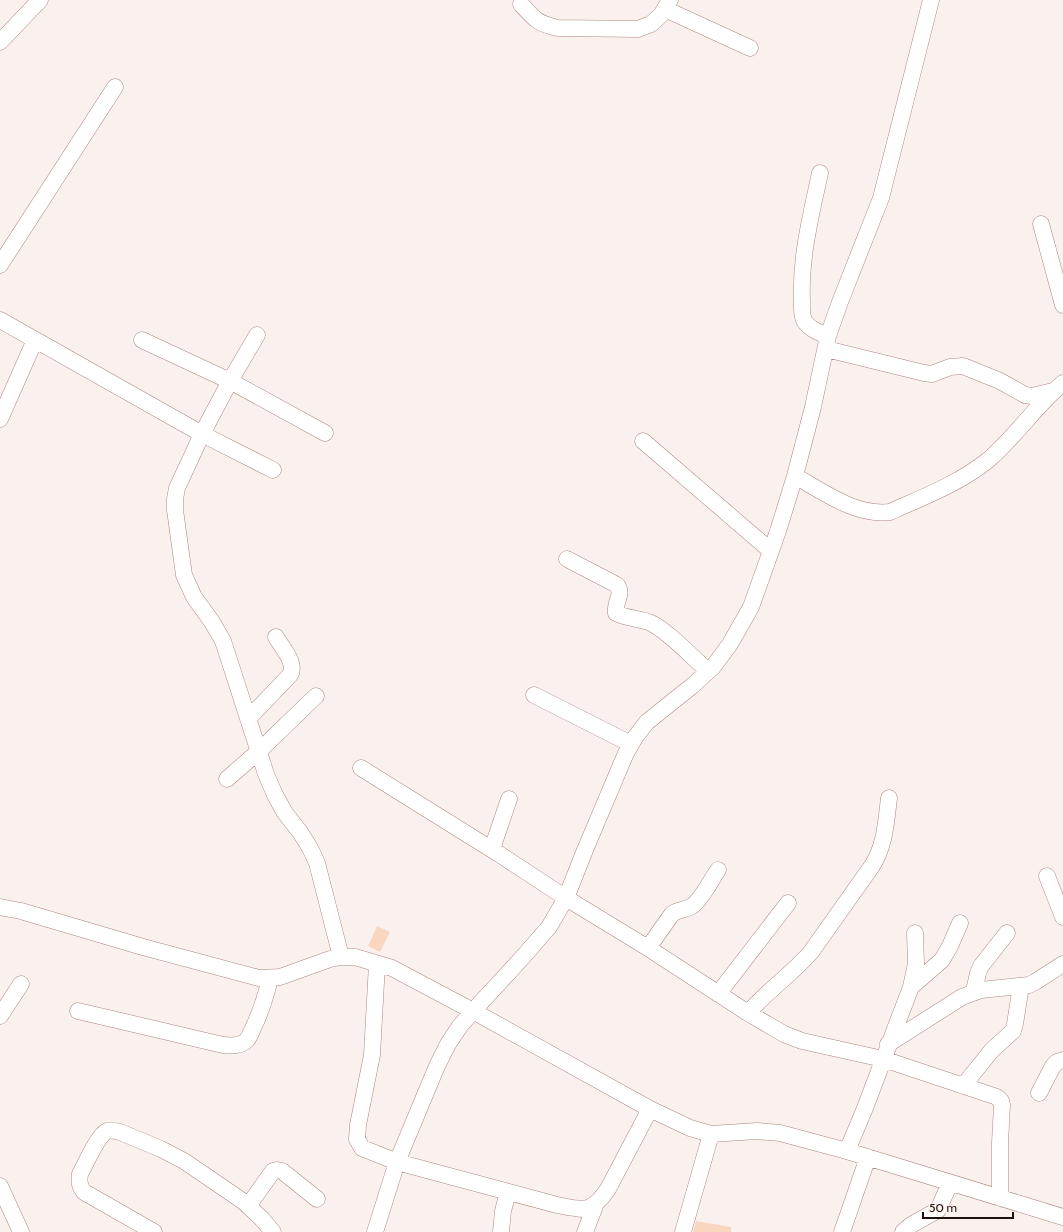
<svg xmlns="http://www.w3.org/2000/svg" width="1063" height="1232" viewBox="0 0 1063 1232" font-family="Cabin,sans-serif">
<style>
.building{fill:#f9d6c0}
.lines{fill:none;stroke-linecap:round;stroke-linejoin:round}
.minor-casing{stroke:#ad877e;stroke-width:17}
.minor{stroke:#fff;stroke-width:16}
</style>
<rect width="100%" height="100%" fill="#faf1ef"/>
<path class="building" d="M377,926L390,932L380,952L368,946Z
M696,1221L731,1227V1232H693Z"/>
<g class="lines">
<defs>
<path id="minor" d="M521,4C534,19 538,24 558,28L638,29L651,24L661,15L670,0
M665,9L750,48
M0,42L40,0
M820,173C811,215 800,258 802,301C802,307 801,316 805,322C811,330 820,333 828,336
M1041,224L1063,305
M0,265L115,87
M0,320L202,434L273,470
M257,335L230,381L202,434L177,488L175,499V510L184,575L194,597L212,622L223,641L266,774L275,795L285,813L300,832L310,848L317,863L341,957
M142,340L230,381L325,433
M826,349L924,373L932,374L950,367L963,366L1000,381L1025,395L1032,396L1053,391
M0,419L35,340
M643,441L771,551
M795,476C824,492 855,516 890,512C923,497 958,484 987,461C1015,438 1035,406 1063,383
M567,559L617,585C624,595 614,601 616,613C627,619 640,618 651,623C668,631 693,658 708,671
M534,695L631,744
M248,719L290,675C297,663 282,648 276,637
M361,768L499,854L566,898L648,948L748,1013L784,1034L802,1041L883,1059L997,1097L1001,1101L1002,1105L1000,1143V1198
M227,779L259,751L316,696
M492,849L509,799
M1047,876L1063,917
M0,907L21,911L143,947L259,978L280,977L330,959L341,957H355L392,968L473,1011L650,1109L690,1128L711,1134L757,1131L780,1133L847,1151L1063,1217
M648,948L672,914C678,909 686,910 692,906C702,899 711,880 718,870
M377,964L372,1055L358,1125L357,1139L362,1148L397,1162L557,1205C584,1210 591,1214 608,1189L650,1109
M911,987L942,960L950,946L960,923
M974,991L978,973L981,966L1007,933
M718,994L788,903
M78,1011L223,1045C231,1046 241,1046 247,1040C250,1036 252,1030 254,1026C262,1009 266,996 270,978
M748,1013C767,991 792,974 811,952L872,866C885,846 886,822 889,798
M0,1016L21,984
M888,1044L962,997L981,990L1029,985L1035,982L1063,964
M963,1086L992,1050L1013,1031L1015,1024L1021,986
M1039,1093L1053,1066L1057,1062L1063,1060
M847,1151L865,1108L911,987L916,964L915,933
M0,1186L21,1232
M248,1206L273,1171L277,1170L282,1171L317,1199
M154,1232L84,1192C79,1186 79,1181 80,1174C85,1165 98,1135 107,1131C111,1130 116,1131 120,1132L161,1149L184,1161L244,1202L262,1219L273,1232
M375,1232L397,1162L437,1066L448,1044L460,1026L473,1011L522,958L549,927L566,898L585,850L626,753L636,736L647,722L692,686L713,667L730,644L751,607L778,531L795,476L813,407L828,336L840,302L881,198L931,0
M501,1232L503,1211L508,1192
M585,1232L595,1206
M683,1232L711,1134
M842,1232L868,1157
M903,1232L911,1225L938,1210L950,1183"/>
</defs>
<use href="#minor" class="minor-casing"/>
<use href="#minor" class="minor"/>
</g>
<path d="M923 1212v6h90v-6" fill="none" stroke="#1e100d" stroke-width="2"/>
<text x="929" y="1212" font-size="12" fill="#1e100d" stroke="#faf1ef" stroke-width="3" paint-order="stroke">50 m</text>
</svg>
